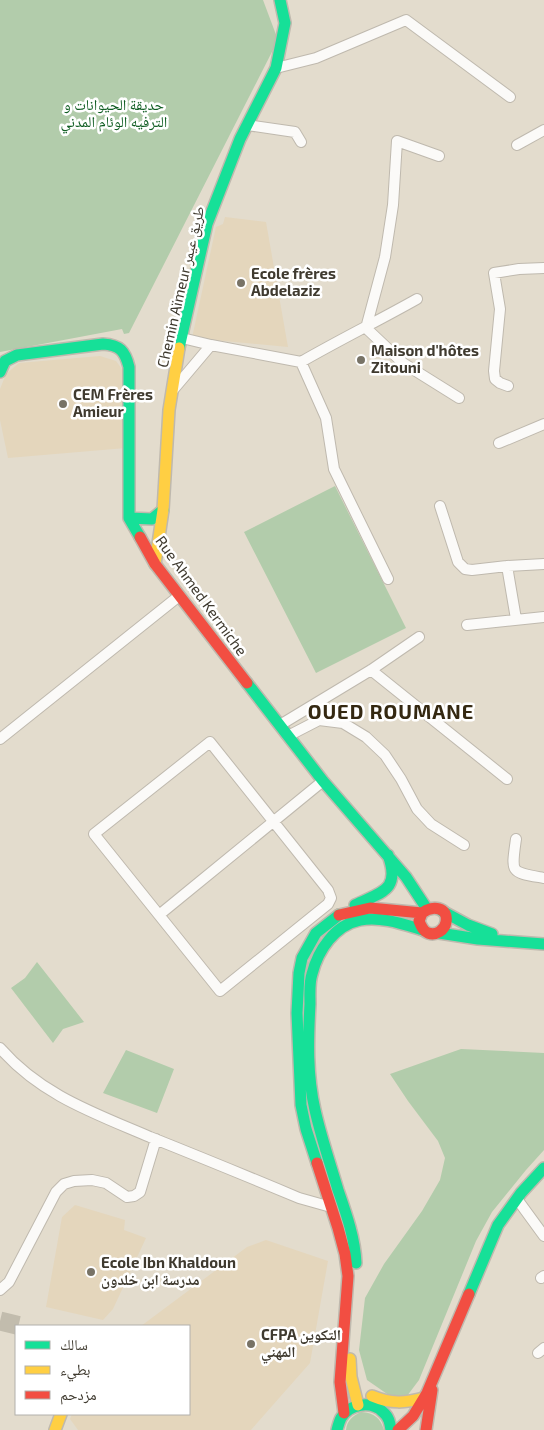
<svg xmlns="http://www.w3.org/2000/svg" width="544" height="1430" viewBox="0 0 544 1430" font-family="'Exo 2','Noto Naskh Arabic',sans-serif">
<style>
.built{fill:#e4d6bc}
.green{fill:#b2ccab}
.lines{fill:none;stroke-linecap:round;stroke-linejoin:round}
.highway-tunnel{stroke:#c2bcad;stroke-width:19;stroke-dasharray:19 9;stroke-linecap:butt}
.street-casing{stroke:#bfb9ae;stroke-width:12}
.fast-casing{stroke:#bfb9ae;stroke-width:14}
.slow-casing{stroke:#bfb9ae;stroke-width:14}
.jam-casing{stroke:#bfb9ae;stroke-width:14}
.street{stroke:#fbfaf8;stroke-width:10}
.fast{stroke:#16e098;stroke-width:11}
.slow{stroke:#ffcf43;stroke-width:11}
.jam{stroke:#f24e42;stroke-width:11}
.poi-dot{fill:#787366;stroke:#fff;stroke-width:2}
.labels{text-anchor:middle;stroke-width:5;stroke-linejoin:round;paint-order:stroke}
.park-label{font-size:15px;fill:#0e5c21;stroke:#fff}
.poi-label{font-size:15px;font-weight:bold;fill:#3f3a2f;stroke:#fff;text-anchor:start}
.street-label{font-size:15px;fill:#3f3a2f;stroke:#fff}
.district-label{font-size:20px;font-weight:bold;letter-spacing:1px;fill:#342811;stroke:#fff}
</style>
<rect width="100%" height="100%" fill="#e3dccd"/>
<path class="built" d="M225,217L266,222L288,347L192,338L216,227L223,224Z
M100,356L116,361L125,373L126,448L8,458L0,420V389L6,374L19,363Z
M75,1205L125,1220L124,1230L146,1238L113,1309L103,1320L46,1307L62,1217Z
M266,1240L328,1261L310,1363L251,1430H78L70,1419L72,1414H189V1326H141L247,1247Z"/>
<path class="green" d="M0,0H263L278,40L129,333L124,334L122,329L0,352Z
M335,486L406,628L316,673L244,532Z
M37,962L84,1022L63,1029L53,1043L11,988L25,978Z
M461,1049L544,1053V1150L526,1170L492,1212L476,1241L419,1380L407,1396H390L367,1380L359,1350L365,1298L384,1264L422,1211L440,1180L445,1158L438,1141L408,1101L390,1074Z
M126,1050L174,1069L157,1113L103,1093Z
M361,1412C375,1413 380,1418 384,1430H346C347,1420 353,1416 361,1412Z"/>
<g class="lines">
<path class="highway-tunnel" d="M0,1321L21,1326"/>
<defs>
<path id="street" d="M276,68L316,58L406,20L510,97
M247,125L295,132L301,142
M517,145L544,130
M439,156L397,141L393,205L385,257L366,328L403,363L459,398
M182,338L211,345L301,362C339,340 378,321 417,299
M301,362L326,418L334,469L388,579
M508,386L500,383L495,379L494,371L500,309L494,273L519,269L544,268
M173,390L211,345
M499,443L544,424
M440,506L458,562L465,569L472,570L507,566L544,564
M507,566L516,619
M467,625L544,617
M371,670L507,779
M280,725L371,670L419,637
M288,736L319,720L343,723L366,737L385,755L401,779L417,809L431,824L464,845
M0,739L179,596
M210,742L328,890L331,898L328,904L220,991L94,834Z
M516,839C511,874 510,872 544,878
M159,915L323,781
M0,1048C41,1095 94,1113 150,1137C200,1157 249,1177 299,1198L331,1207
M517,1199L544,1236
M541,1278L544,1276
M0,1290L9,1282L56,1192L64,1184L74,1181L92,1180L106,1183L127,1197L134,1196L140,1192L156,1139
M538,1353L544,1348"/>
<path id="fast" d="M179,348L207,224L240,139L276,68L285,23L280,0
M0,372L5,361L17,355L103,344C120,345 125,351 129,367V518L140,537
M129,518L152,519L163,510
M247,683L323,781L406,877L427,909
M355,905C381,892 401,891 388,855
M442,911L468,925L492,934
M439,933L478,939L544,944
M317,1163L306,1129L301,1105L297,1013L299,973L302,958L316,933L339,915
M356,1263C355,1238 346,1213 338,1190C330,1163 321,1137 315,1110C307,1075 308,1040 310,1004C310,994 309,983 312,974C318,950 335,925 360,920C381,916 403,924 423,930
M469,1294L498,1225L521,1193L544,1168
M337,1430C338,1426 339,1422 341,1418C349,1404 371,1400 383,1412C389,1417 390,1423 391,1430"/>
<path id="slow" d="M155,564L163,510L169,410L179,348
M350,1359L351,1377L358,1405
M372,1396C391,1404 405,1403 424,1398
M55,1430L61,1414"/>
<path id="jam" d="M140,537L155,564L247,683
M339,915L370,908L422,913C432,905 449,907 446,922C445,930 436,936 428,933C423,931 421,926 419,921L422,913
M317,1163L338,1228L345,1254L348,1276L340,1382L344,1413
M398,1430L413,1416L427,1393L469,1294
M426,1430L432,1390"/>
</defs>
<use href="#street" class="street-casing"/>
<use href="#fast" class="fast-casing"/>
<use href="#slow" class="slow-casing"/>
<use href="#jam" class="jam-casing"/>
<use href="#street" class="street"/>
<use href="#fast" class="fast"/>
<use href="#slow" class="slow"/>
<use href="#jam" class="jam"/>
</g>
<g class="poi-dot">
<circle cx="241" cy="283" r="5"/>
<circle cx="361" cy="360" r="5"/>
<circle cx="63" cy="404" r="5"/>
<circle cx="91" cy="1272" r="5"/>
<circle cx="251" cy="1344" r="5"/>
</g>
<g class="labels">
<g class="park-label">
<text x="114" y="110">حديقة الحيوانات و<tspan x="114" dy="17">الترفيه الوئام المدني</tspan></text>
</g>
<g class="poi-label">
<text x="251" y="279">Ecole frères<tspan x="251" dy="17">Abdelaziz</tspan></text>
<text x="371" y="356">Maison d'hôtes<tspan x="371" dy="17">Zitouni</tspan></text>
<text x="73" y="400">CEM Frères<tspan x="73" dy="17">Amieur</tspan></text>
<text x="101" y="1268">Ecole Ibn Khaldoun<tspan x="101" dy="17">مدرسة ابن خلدون</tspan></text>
<text x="261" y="1340">CFPA التكوين<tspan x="261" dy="17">المهني</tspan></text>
</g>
<g class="street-label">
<text transform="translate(181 287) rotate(-77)" y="5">Chemin Aïmeur طريق عيمر</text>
<text transform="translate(201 596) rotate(54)" y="5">Rue Ahmed Kermiche</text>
</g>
<g class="district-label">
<text x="391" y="719">OUED ROUMANE</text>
</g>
</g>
<rect x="15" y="1325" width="175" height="90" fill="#ffffff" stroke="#b2b0ac"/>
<rect x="25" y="1341" width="25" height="8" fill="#16e098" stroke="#b2b0ac"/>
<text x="60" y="1350" font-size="15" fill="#3f3a2f">سالك</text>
<rect x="25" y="1366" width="25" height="8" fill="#ffcf43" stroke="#b2b0ac"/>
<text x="60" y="1375" font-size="15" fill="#3f3a2f">بطيء</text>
<rect x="25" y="1391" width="25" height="8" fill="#f24e42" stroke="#b2b0ac"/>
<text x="60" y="1400" font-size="15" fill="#3f3a2f">مزدحم</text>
</svg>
